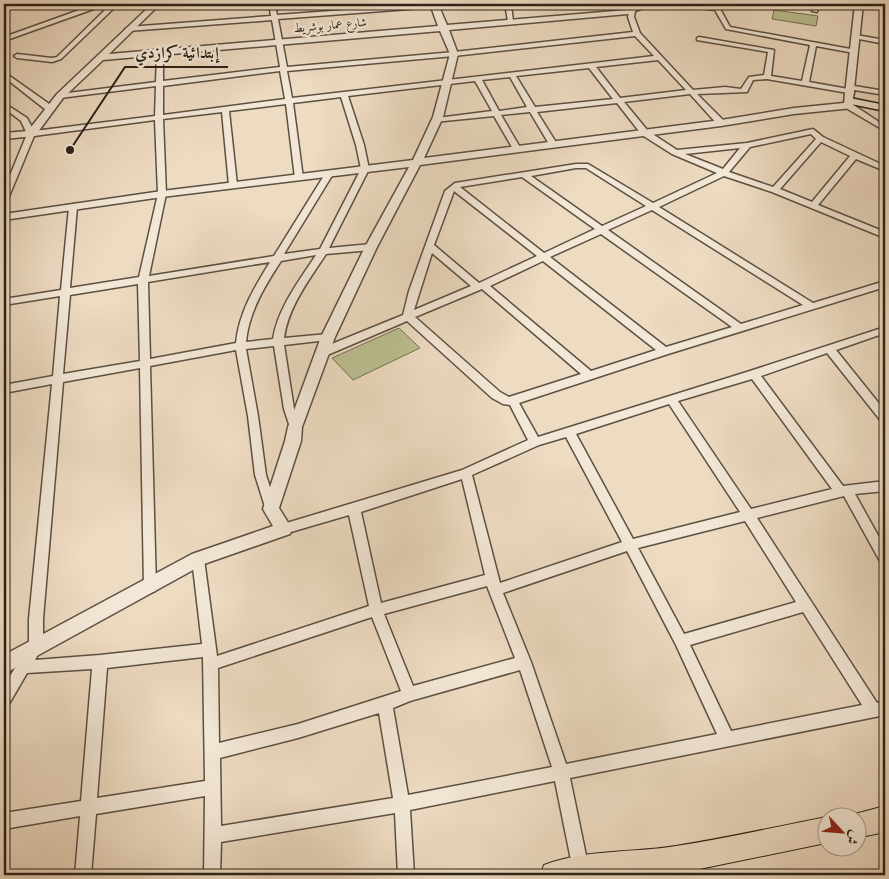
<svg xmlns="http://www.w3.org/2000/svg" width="889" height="879" viewBox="0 0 889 879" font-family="'Old Standard TT',Amiri,serif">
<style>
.green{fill:#bbbf91;stroke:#737054}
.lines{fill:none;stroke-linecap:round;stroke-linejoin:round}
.minor-casing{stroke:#5c5042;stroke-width:3}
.tertiary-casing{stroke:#5c5042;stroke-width:3}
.secondary-casing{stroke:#2b2218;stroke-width:3}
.primary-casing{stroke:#2b2218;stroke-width:2}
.minor{fill:#f3e8d7;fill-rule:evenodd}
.tertiary{fill:#f3e8d7;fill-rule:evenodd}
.secondary{fill:#f3e8d7;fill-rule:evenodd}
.primary{fill:#eddbc2;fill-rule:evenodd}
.labels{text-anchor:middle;stroke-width:5;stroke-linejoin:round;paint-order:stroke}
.far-street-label{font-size:12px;fill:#2b2218;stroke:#f3e8d7}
.leader{fill:none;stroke:#2b2218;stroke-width:2}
.callout-dot{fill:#2b2218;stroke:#f3e8d7;stroke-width:2}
.callout-label{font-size:16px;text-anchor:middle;font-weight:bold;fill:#2b2218;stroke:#f3e8d7;stroke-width:5;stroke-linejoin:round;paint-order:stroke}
</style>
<rect width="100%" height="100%" fill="#eddbc2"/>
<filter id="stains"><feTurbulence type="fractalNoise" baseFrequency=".004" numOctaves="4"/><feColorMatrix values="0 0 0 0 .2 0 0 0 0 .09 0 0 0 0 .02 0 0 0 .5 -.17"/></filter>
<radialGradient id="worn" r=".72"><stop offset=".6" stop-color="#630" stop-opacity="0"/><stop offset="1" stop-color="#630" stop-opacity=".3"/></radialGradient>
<path class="green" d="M774,10L818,16L816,26L772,19Z
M399,328L420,348L353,380L332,358Z"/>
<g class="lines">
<defs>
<path id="minor" d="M96,4H107L113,9L61,59L52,62L17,58L14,56L17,54L52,58L57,57L106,9L102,6L4,41V37Z
M160,4H185L182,6L154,8L151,6Z
M269,4H275L277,15L428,4H451L448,6L278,19L287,67L454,52L633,32L628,17L629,11L632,9L635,11L634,17L640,33L693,90L725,87L741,89L749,77L764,75L768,52L697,40V38L699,37L774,50L771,76L802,81L810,45L726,29L715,10L686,6L683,4L719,7L730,27L856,50V52L854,53L816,46L809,82L854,90V94L767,79L753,80L747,92L697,94L724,121V125H718L690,94L624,102L648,131L677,150L747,143L813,129L823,137L885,166V171L856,159L818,205L885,232V238L772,192L724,176L659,207L813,303L885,281V287L668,354L519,403L538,437L750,371L885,327V333L836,350L885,411V422L881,421L827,353L761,376L843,486L885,481V491L855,494L885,548V564L881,563L844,496L757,518L877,703L885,701V715L570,778L589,870L587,875H575L573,870L555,781L410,810L414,875H398L395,813L221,842L220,875H204L205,796L96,814L91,875H75L80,816L4,829V813L81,801L92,669L27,673L9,704L4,706V686L29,645V619L52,384L4,393V385L53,376L60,296L4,305V299L61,290L69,207L73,204L77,207L70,288L139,277L158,194L155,120L34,136L8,199L4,201V190L27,134L21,121L4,108V103L27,118L34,131L155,116L156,86L60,98L56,96L60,94L156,82L157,53L160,51L163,53V81L280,67L272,20L128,31L125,29L128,27L271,16ZM635,36L654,56L292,98L287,71L454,56ZM658,60L686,90L620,98L596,67ZM589,68L613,99L535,107L516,76ZM280,71L285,99L163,115V86ZM510,77L527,107L499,111L482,80ZM475,81L492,111L437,118H434V122L494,116L513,149L517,151L521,149L501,115L530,112L549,144L553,146L557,144L537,112L617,103L642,135L672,154L717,173L653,203L588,164H576L455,183L445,191L409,291L403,315L317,350L316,353L317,356H325L407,321L492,398L503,404L510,405L528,440L462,470L280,525L278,529L280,533L284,534L349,515L369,606L217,656L204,559L202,555L198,554L194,555L192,559L202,644L100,655L35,660L43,646V619L63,382L140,368L144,587L145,591L150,593L155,591L156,587L150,366L236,350L248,416L255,475L267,513L271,514L275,513L277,509L266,475L258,416L246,349L274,346L284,409L291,430H299L301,427L294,409L284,345L328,340L333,337L328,334L284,338C288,307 309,280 326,254L371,250L375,247L371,244L329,248L369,169L364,145L348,96ZM341,97L356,145L361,169L320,249L284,254L333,174L329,172L325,174L274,256L149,276L166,194L163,119L222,112L229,185L233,187L237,185L229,111L286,104L295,178L299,180L303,178L293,103ZM811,134L816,139L773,187L729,172L750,147ZM821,142L850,156L812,202L780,189ZM740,148L723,169L685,154ZM576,168H586L646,206L602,226L531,176ZM522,177L595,229L544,253L460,187ZM454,191L537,256L479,283L434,245ZM652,210L803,305L741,324L608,230ZM601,234L732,327L666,347L550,257ZM432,253L471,286L414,310ZM316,255C299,281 278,308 273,339L246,342C249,311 265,286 281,261ZM543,261L656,350L591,371L490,286ZM270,262C254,288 239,313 236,343L150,359L148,282ZM138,284L140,361L63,374L70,295ZM482,289L581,374L509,397L500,392L415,317ZM752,379L832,489L751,509L678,401ZM669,404L740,512L633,539L576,434ZM566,437L622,542L500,583L472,475L539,445ZM462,479L485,575L381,603L361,512ZM745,521L796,602L684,634L638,548ZM627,551L676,645L717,734L566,764L531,662L503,593ZM487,586L515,658L413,686L384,614ZM803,612L862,705L731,731L690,645ZM372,617L401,691L298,724L219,743L218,668ZM203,657L205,781L97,798L107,668ZM520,670L552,767L408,795L393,708L410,701ZM379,713L393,798L221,826L220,758L298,738Z
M505,4H511L513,22L508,21Z
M813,4H819L817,12L812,11Z
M856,35L885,40V44L854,38L853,37Z
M4,72L52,106V110H46L4,77Z
M848,85L885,91V95L848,89Z
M846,104H852L885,126V131L846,108Z"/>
<path id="tertiary" d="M152,4H160L109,54L438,26L430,4H438L447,25L627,10L642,4H653L628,14L449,30L458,54L443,117L424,158L721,120L794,108L844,103L855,4H863L852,108L794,114L721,126L420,165L377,247L335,337L302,427L301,441L279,508L292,529L290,534L204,564L4,674V655L192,554L273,526L263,509L285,441L288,427L321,337L365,247L409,167L162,197L4,220V214L162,191L413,160L433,117L450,54L440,31L103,60L63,98L35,136L4,139V133L28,131L57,94Z"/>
<path id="secondary" d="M850,98L885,105V111L846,103L845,101Z"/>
<path id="primary" d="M885,806V832L856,838V816H847Z
M826,817V843L675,874L659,875H540L544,865C585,849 633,853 676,846C726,838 776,827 826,817Z"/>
</defs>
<use href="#minor" class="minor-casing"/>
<use href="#tertiary" class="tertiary-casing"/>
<use href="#secondary" class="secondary-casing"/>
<use href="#primary" class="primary-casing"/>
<use href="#minor" class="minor"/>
<use href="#tertiary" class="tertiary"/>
<use href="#secondary" class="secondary"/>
<use href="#primary" class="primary"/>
</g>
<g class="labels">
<g class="far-street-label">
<text transform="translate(330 25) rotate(-5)" y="4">شارع عمار بوشريط</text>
</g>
</g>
<path class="leader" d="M70 150L125 67H228"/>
<circle class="callout-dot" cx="70" cy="150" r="5"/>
<g class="callout-label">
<text x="177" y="58">إبتدائية كرازدي</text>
</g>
<rect width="889" height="879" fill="none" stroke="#eddbc2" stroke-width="20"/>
<rect x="5" y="5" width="879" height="869" fill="none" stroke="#2b2218" stroke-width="2.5"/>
<rect x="10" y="10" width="869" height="859" fill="none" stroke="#2b2218"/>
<g transform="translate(842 832) rotate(116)"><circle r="24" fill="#f3e8d7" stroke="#a3998b"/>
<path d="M0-4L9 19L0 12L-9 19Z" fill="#8f2418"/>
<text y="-8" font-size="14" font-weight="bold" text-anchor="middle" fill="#2b2218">ش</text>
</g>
<rect width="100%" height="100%" filter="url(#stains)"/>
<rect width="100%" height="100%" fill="url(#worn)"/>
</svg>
